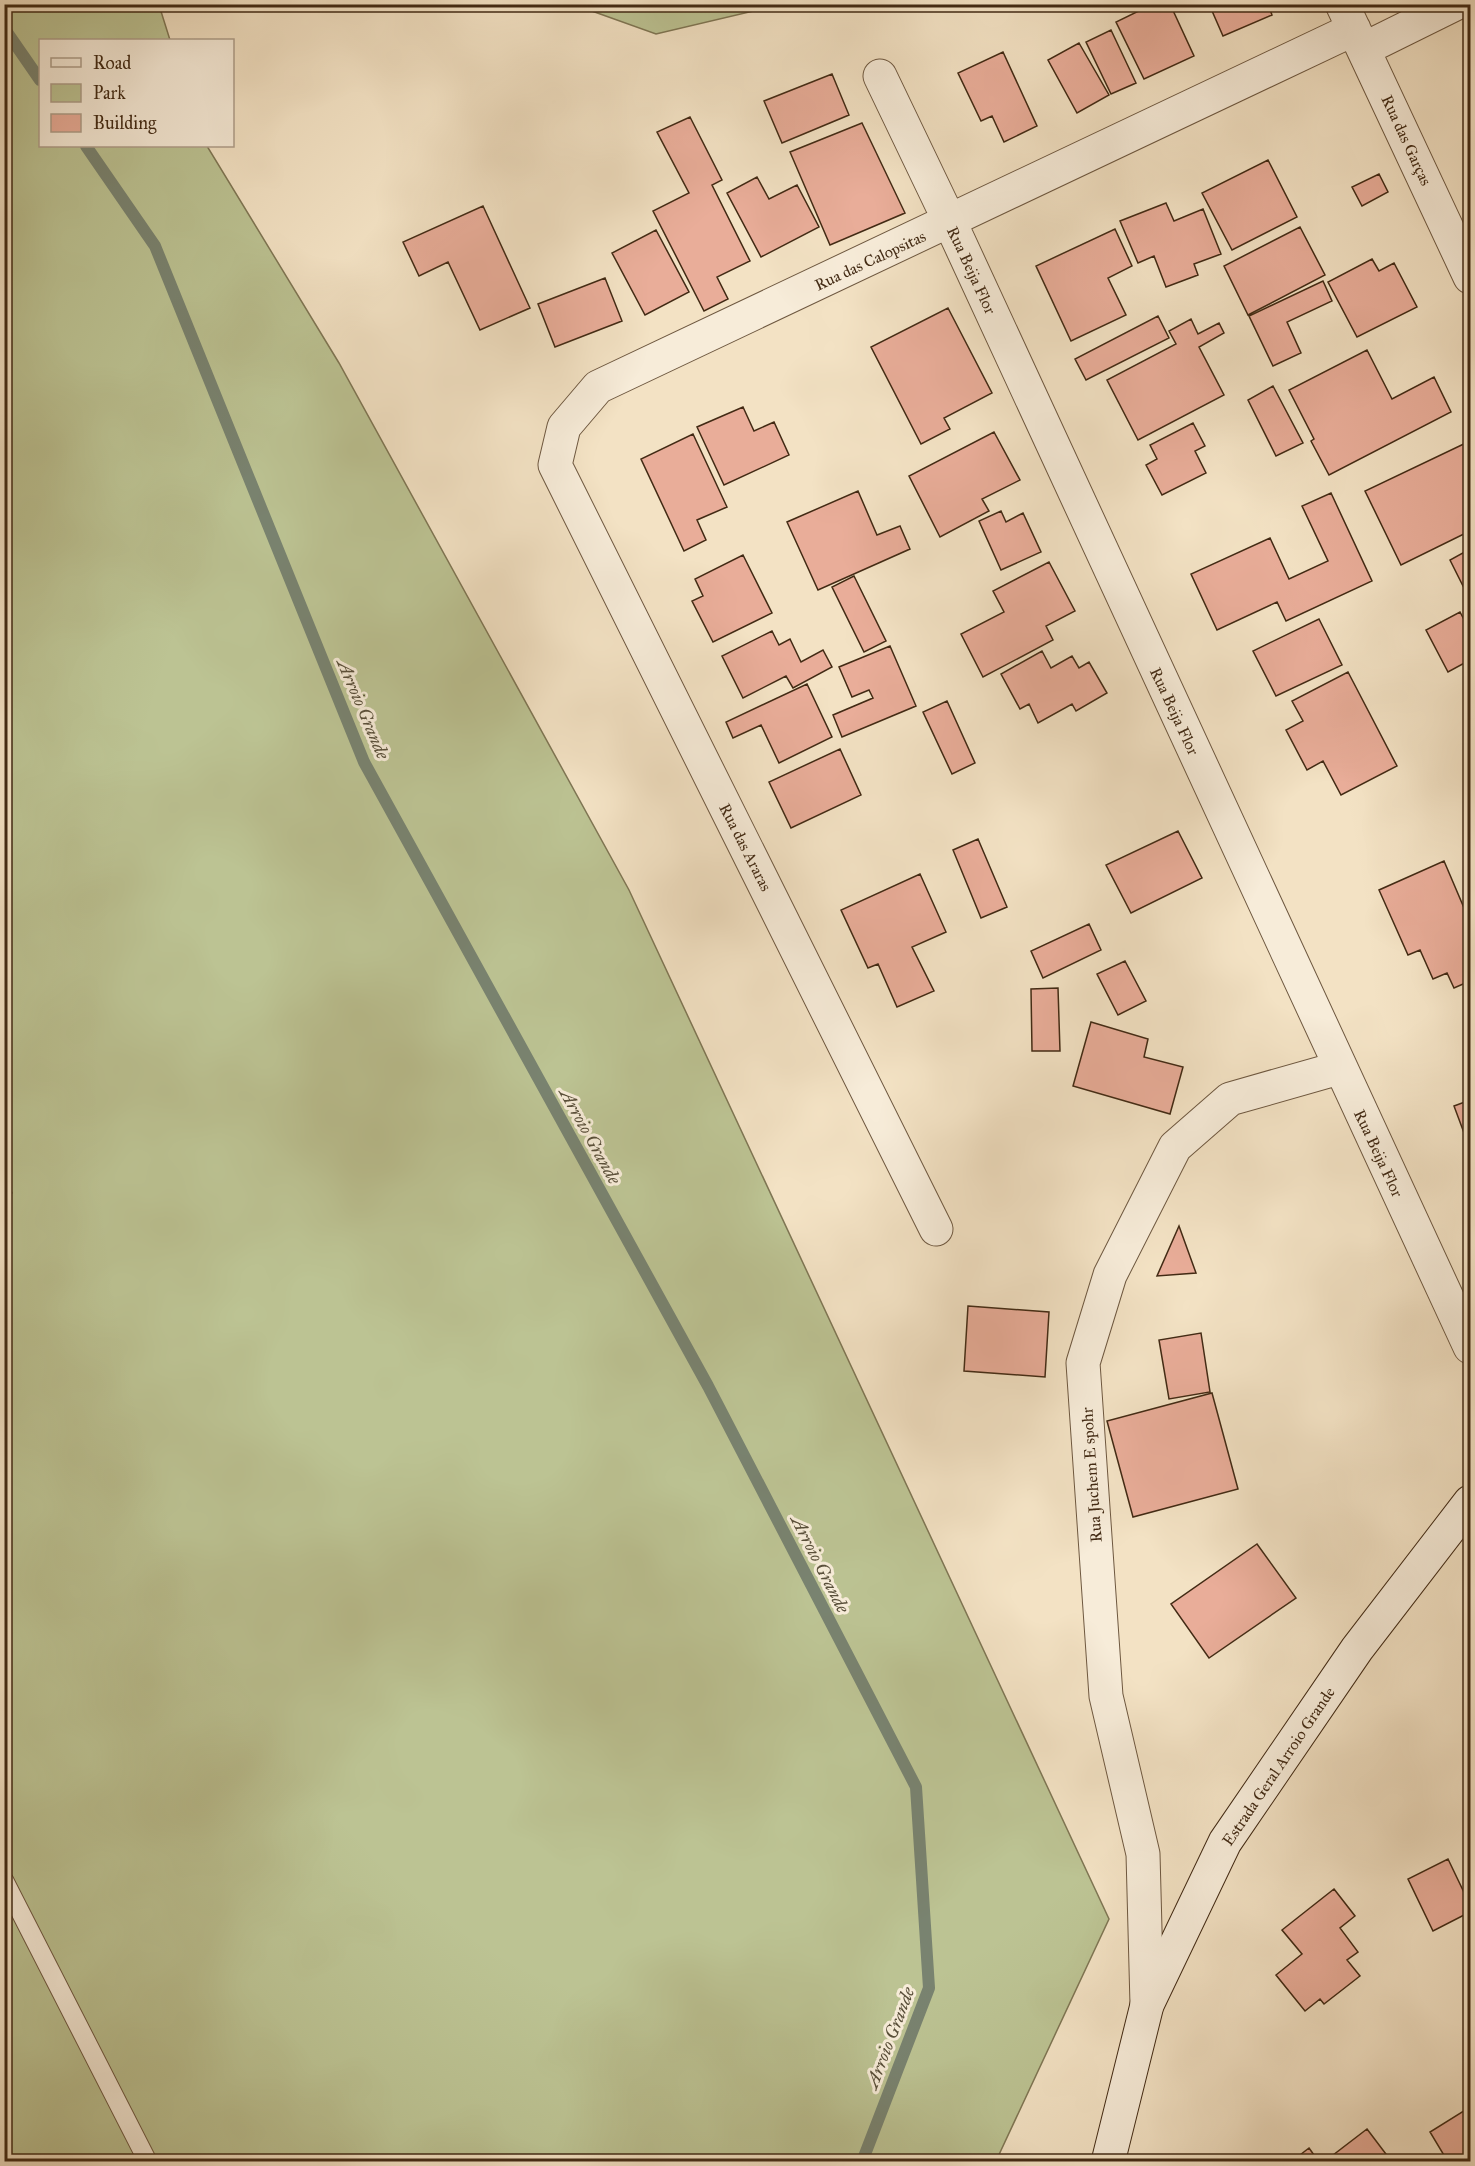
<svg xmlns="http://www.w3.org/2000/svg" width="1475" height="2166" viewBox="0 0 1475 2166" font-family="'IM FELL Great Primer',serif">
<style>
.green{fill:#bcc393;stroke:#7f7654;stroke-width:1.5}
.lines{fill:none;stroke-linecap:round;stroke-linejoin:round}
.stream{stroke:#798370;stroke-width:12}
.building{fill:#e9ad99;stroke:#422a14;stroke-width:1.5}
.service-casing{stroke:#6e5840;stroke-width:20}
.minor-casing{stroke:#6e5840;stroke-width:35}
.secondary-casing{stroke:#422a14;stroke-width:35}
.service{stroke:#f7ecd9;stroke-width:18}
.minor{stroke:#f7ecd9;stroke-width:33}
.secondary{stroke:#f7ecd9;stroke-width:33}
.labels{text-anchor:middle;stroke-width:6;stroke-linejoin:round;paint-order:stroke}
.street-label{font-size:16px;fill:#422a14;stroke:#f7ecd9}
.water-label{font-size:18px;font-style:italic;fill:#594f3a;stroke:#f7ecd9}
</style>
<rect width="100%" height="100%" fill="#f3e2c4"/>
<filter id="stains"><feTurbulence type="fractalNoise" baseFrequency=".00333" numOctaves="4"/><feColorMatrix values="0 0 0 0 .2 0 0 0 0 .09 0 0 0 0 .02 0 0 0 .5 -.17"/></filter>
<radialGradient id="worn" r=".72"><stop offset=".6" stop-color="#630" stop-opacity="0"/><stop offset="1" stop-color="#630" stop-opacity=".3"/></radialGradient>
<path class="green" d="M5,5H159L170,40H40V146H207L339,363L629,890L1109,1919L996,2161H5L4,1198L12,1193L4,1176Z
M575,5H779L656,34Z"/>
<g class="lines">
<path class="stream" d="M4,28L40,80
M86,146L155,246L364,762L708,1386L916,1787L929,1988L862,2162"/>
</g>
<path class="building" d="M1153,4H1170L1194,56L1144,79L1116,22Z
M1209,4H1268L1272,15L1223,36Z
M1111,30L1136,83L1111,94L1086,42Z
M1079,43L1109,95L1077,113L1048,60Z
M1003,52L1037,126L1004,142L992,116L981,121L958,73Z
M832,74L849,115L782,143L764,101Z
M690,117L722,180L712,185L750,261L717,277L728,299L704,311L653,211L689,193L657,132Z
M862,123L905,213L830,245L790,152Z
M1268,160L1297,217L1232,250L1202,193Z
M1379,174L1388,192L1362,206L1352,187Z
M757,177L769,199L797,185L819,227L761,257L727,193Z
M1166,203L1174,221L1203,209L1221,254L1194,264L1198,275L1166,287L1154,256L1138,263L1120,221Z
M483,206L530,308L480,330L448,262L419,276L403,242Z
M1300,227L1325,275L1248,315L1224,266Z
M1115,229L1132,266L1108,278L1126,315L1071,341L1036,266Z
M656,230L689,292L645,315L612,253Z
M1372,259L1379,271L1394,263L1417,307L1357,337L1328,282Z
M605,278L622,321L555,347L538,304Z
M1323,281L1332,301L1287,322L1301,353L1273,366L1249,316Z
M948,308L992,393L944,418L950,429L921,444L871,347Z
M1158,316L1169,338L1086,380L1075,359Z
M1191,319L1198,334L1219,323L1224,333L1199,347L1224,395L1138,440L1107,380L1176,344L1169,331Z
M1367,350L1392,399L1434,377L1451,412L1329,475L1311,441L1314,439L1289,390Z
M1273,386L1303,443L1276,456L1248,400Z
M743,407L754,431L774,422L789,455L724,485L697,427Z
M1193,423L1205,446L1195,451L1206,473L1162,495L1146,465L1157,459L1150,445Z
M994,432L1020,480L982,499L989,511L940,537L909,476Z
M693,434L727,507L697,520L706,540L684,551L641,459Z
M1470,441V531L1401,565L1365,491Z
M858,491L877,535L900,526L910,549L818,590L787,522Z
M1331,493L1372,581L1286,621L1277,602L1217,630L1191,574L1270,538L1289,579L1328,561L1302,506Z
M1001,511L1006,522L1023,513L1041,552L1001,570L979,521Z
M1470,549V600L1450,560Z
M743,555L772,613L713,642L692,601L703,596L695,579Z
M1049,562L1075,611L1046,626L1053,640L983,677L961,634L1004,612L993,591Z
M854,576L886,641L864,652L832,587Z
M1460,612L1470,631V660L1448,672L1426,630Z
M1319,619L1342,665L1276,696L1253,651Z
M772,631L779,645L790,639L801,662L823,650L832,667L793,688L786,676L743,698L722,656Z
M890,646L916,706L842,737L833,715L873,698L869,690L852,697L839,667Z
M1042,651L1051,668L1072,656L1079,668L1089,662L1107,693L1076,711L1072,704L1038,723L1029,704L1020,709L1001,674Z
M1348,672L1397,766L1341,795L1323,761L1307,770L1286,730L1303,721L1292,701Z
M807,684L832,737L779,763L761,725L733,738L726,722Z
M947,701L975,763L952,774L923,712Z
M840,749L861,795L791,828L769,782Z
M1178,831L1202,878L1131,913L1106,865Z
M978,839L1007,907L981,918L953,850Z
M1444,861L1470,922V981L1454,988L1447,973L1433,979L1420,950L1408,955L1379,890Z
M920,874L946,932L912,947L934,991L897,1007L878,964L868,968L841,910Z
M1089,924L1101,950L1043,978L1031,951Z
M1125,961L1146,1001L1118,1015L1097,974Z
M1058,988L1060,1051H1032L1031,989Z
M1091,1022L1148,1039L1144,1057L1183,1067L1170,1114L1073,1086Z
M1470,1100V1149L1454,1106Z
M1179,1226L1196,1273L1157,1276Z
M968,1306L1049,1312L1045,1377L964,1371Z
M1201,1333L1210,1392L1169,1399L1159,1340Z
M1212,1393L1238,1489L1133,1517L1107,1421Z
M1257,1544L1296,1598L1209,1658L1171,1604Z
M1448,1859L1470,1905V1912L1433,1931L1408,1879Z
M1334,1889L1355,1916L1340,1928L1358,1952L1347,1960L1360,1976L1324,2004L1320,1999L1305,2011L1276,1975L1302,1954L1282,1930Z
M1470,2107V2162H1448L1430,2132Z
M1367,2129L1392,2162H1324Z
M1309,2148L1319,2162H1291Z"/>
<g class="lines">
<defs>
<path id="service" d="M4,1880L148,2162"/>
<path id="minor" d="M1342,4L1470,277
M1364,49L1455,4
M880,76L950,222L1470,1347
M936,1229L555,465L564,427L598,387L1354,29
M1147,2005L1143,1854L1106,1696L1083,1363L1110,1275L1175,1147L1230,1099L1339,1068"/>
<path id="secondary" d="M1108,2162L1147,2005L1225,1842L1357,1649L1470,1502"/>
</defs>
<use href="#service" class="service-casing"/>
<use href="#minor" class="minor-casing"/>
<use href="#secondary" class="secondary-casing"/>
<use href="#service" class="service"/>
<use href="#minor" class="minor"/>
<use href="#secondary" class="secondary"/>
</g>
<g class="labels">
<g class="street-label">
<text transform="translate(1407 140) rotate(65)" y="6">Rua das Garças</text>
<text transform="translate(870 260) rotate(-25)" y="6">Rua das Calopsitas</text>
<text transform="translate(972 270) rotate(65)" y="6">Rua Beija Flor</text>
<text transform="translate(1175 711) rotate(65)" y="6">Rua Beija Flor</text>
<text transform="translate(746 847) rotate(63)" y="6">Rua das Araras</text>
<text transform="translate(1379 1153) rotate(65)" y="6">Rua Beija Flor</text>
<text transform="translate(1091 1475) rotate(-94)" y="6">Rua Juchem E spohr</text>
<text transform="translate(1278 1766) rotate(-56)" y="6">Estrada Geral Arroio Grande</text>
</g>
<g class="water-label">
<text transform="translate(363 709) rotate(67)" y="6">Arroio Grande</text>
<text transform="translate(590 1136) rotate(61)" y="6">Arroio Grande</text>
<text transform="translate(820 1564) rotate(63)" y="6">Arroio Grande</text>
<text transform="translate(890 2038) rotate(-69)" y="6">Arroio Grande</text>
</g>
</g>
<rect width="1475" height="2166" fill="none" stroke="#f3e2c4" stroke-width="24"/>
<rect x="6" y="6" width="1463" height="2154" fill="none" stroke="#422a14" stroke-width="3"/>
<rect x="12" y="12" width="1451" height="2142" fill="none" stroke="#422a14" stroke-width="1.5"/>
<rect x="39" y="39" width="195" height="108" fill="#f7ecd9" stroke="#af9e8a" stroke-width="1.5"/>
<rect x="51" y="58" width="30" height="9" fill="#f7ecd9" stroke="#af9e8a" stroke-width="1.5"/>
<text x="93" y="69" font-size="18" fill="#422a14">Road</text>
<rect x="51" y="84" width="30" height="18" fill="#bcc393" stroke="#af9e8a" stroke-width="1.5"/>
<text x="93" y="99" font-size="18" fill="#422a14">Park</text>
<rect x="51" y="114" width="30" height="18" fill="#e9ad99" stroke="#af9e8a" stroke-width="1.5"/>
<text x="93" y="129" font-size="18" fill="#422a14">Building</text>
<rect width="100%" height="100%" filter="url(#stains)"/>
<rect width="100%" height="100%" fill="url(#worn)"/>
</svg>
